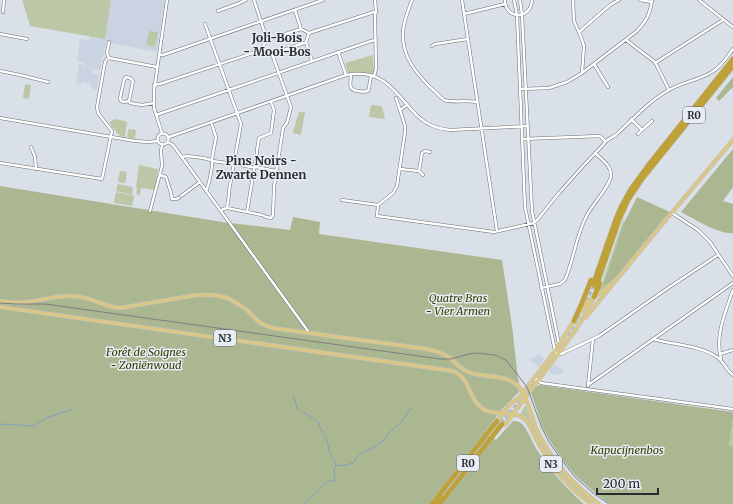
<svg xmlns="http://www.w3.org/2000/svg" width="733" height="504" viewBox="0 0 733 504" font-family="Merriweather,serif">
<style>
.built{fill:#cad3e1}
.green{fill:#bbc7a6}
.forest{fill:#aab791}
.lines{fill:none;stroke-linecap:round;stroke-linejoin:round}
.stream{stroke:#81a1be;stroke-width:1}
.highway-tunnel{stroke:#b7bcc2;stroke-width:4.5;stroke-dasharray:4.5 2;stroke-linecap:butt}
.minor-casing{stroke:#6a6e75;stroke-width:3.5}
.major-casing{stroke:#bfbfc0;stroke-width:4.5}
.highway-casing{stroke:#bfbfc0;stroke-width:5.5}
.minor{stroke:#fff;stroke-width:2.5}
.major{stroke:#d9c788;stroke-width:3.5}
.highway{stroke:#bfa139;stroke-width:4.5}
.tram{stroke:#7b7f84;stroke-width:1}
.labels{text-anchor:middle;stroke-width:3;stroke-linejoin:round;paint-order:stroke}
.shield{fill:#e7edf4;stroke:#626569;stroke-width:1}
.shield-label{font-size:10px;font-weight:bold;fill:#292b2e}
.park-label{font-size:11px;font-style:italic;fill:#314001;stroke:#e7edf4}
.neighbourhood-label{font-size:12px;font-weight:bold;fill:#292b2e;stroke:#e7edf4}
</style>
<rect width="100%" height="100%" fill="#dae0e7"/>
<path class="built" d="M111,0H165L157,52L106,42L100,70L84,68L85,63L78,61L77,60L80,39L89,41L90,37L105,39Z
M79,64L84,65L83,68L93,70L92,73L99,75L97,88L96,90H94L93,88H91V84L82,82L81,85L76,84Z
M538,354L544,359L539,367L530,360Z
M554,364L565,372L554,375L552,374L549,371Z"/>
<path class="green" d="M22,0H111L105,39L30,26L24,6Z
M149,31L158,32L155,47L146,45Z
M373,55L374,73H348L345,63Z
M26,84L30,85L31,86L29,98L28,99L24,98L23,97L25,85Z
M371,105L382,106L385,119L369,117Z
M299,112H305L301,135L293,133L297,117H298Z
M114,119L125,121L127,122L125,137L120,136L109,123Z
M129,128L131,130L133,129L136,130L135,139L127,137Z
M139,165L158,169L155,190L141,188L140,195L136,194L137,188L136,187Z
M120,171L127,172L125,183L118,182Z
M118,184L133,187L132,195L116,191Z
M116,192L134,196L132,206L114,203Z
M623,220L625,221L602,287L608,282L610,283L604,288L599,292Z
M525,406H526L532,423L540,439L576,487L597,504C584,504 552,464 545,452C542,446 538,440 535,433C531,425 529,418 520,414Z
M733,419V447H729Z"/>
<path class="forest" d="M733,77V87L719,101L716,98Z
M733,149V187L723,201L733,204V233C720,235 694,219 681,212Z
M0,186L222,222L290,230L293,217L320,222L319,234L502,260L512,326L518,379L519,381L518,388L519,392L503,408L485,432L496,440L513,421C517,421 519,421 522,424C527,428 533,444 537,450C551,471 566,488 584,504H0Z
M637,197L670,212L615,278L610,283H608L602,288L624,223Z
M540,385L733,412V419L729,446L733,447V504H610L594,492L576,476L562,459L550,441L543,428L531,393L535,387Z"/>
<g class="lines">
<path class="stream" d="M293,395L295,400L297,408L300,410
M303,412L317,421L323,433
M0,425L2,424L34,426L46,418L73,409
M336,465L343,466L353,463L359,455L376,446L384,440L389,433L402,421L412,407
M305,504L328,481H335L334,471L336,465L329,450L327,440L324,435"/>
<path class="highway-tunnel" d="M567,335C577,319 586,303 593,285
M500,422L509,411
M502,424L539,377"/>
<defs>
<path id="minor" d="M254,0L267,40
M412,0C408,11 403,22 403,33C402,56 415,72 430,87C435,91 439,96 444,100C453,103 467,100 477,102
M462,0L497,231
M505,0C505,20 531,20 532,0
M514,0L517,15L525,207L555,351L557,354H561L599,336L668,288L718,255
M520,0L522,15L532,211L559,344
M573,0L574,21L581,37L584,46L582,73
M640,0L652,2
M699,0L733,27
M295,10L301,29
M218,11L240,3L243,1L246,0
M3,12L4,0
M464,14L505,4
M205,24L241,124L232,174L229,191V194L227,208
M579,32L610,5L619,0
M309,33L374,12
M0,34L27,39
M626,40L655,62L669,90
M306,42L312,61
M432,46L435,44L468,39
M262,50L268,53L272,54L304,43L306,42L309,33
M262,50L263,46L267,40L301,29L309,33
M338,52L346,75
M159,55H163L323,0
M109,58L157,67
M109,58L107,53L109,42
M655,63L723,20
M594,64L608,87
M0,71L20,75L48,82
M351,74C351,82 347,90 358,91C362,92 364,92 368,91L369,88L371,75
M374,76L376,69L375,15L376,12L375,0
M154,85L160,84L262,50
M520,89L549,88L567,82L582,73L637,31C647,20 650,14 652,0
M396,98L400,110
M129,101L133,81L130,78L126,77L124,80L120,98L121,101L124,102L129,101L130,103L142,105L154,103
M407,105L400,110L405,126V132L397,186L393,193L378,205L377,216L494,232L534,223L538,219L559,193L584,165L603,145C607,138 611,139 617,134C634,118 649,101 669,90C683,82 699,80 712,72C721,67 727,57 733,49
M156,115L371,41L376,40
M0,118L135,141L148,142L158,141
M631,119L642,130L638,134
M642,130L652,121
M162,133L154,108V91L167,0
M157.5 139a5.5 5.5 0 1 1 11 0a5.5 5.5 0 1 1-11 0Z
M169,137L346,75C379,69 391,86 410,108C414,112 417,116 421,119C429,126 439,129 450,130L527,126
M522,139L600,136L605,141
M168,142L173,145L308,331V333
M31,147L35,157L36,169
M182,157C188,155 204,158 211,160L213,161L234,164L235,163C242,165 249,168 256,167L276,171
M0,163L102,179L112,131L98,113L97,107L105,62L107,59L109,58
M400,169L419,171L422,153L425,151L430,152
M419,171L423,175
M160,175L166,177L171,193L172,199H176L179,198
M206,191C209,185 213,165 212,159L216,137L211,122
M181,196L200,182
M342,200L378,205
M150,211L162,166L161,151L162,145
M221,211L223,209L227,208L262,215L266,217L271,218L273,215L274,187L283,128L287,123L291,107L272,54
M247,212L257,152V150L259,138L271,133L274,110L271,102
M672,213L698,230L710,242L733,276
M541,288L560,284L565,280C574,259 576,235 587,215C592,205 611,185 611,175C611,165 601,159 595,153
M653,339C673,345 699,345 717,357C724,362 726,370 733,375
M720,354L733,350
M721,359C715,335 725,313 733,290
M534,378L541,383L733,409
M588,385L733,283
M588,386L593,339"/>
<path id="major" d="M0,301C11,303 23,303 34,301C47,299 59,295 72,296C90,296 103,307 120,308L197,295H213L225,297L233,301L246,309L260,323L272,328L427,349C436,351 443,353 450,358C455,362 460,368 466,371C480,378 504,374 516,384C526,392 531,415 536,428C550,459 572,484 599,504
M0,307L453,371C471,378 468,399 483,409C496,417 516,409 527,421C533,431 537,442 543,451C555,472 572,490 591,504
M581,311C587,299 601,294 610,285
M583,318L586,317L659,228L733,140
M497,421L511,403L518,399L529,385L555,351L575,319
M505,425L575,331L583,318L593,299"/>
<path id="highway" d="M593,285L616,219L621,207L631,189L647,167L733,59
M596,287L619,220L628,200L642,179L733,66
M594,297L600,283
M574,321L582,303L591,280
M432,504L497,421
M436,504L441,497
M440,504L502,424"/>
</defs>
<use href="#minor" class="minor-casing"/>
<use href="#major" class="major-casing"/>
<use href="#highway" class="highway-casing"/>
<use href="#minor" class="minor"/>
<use href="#major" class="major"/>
<use href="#highway" class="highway"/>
<path class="tram" d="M0,303L16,304H45L440,359H451L469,354L477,353L495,355L506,360L527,387L542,428L549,442L561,459L575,477L593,493L609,504"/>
</g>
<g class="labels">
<g class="shield">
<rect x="683" y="107" width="22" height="16" rx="3"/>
<rect x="214" y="330" width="22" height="16" rx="3"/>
<rect x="457" y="455" width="22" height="16" rx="3"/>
<rect x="540" y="456" width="22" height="16" rx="3"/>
</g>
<g class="shield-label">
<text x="694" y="119">R0</text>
<text x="225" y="342">N3</text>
<text x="468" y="467">R0</text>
<text x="551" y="468">N3</text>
</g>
<g class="park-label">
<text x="458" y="302">Quatre Bras<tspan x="458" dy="13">- Vier Armen</tspan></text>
<text x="146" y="356">Forêt de Soignes<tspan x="146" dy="13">- Zoniënwoud</tspan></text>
<text x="627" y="454">Kapucijnenbos</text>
</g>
<g class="neighbourhood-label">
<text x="277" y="42">Joli-Bois<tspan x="277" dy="14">- Mooi-Bos</tspan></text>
<text x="261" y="165">Pins Noirs -<tspan x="261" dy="14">Zwarte Dennen</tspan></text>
</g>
</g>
<path d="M597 488v6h61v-6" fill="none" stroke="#292b2e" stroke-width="2"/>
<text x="603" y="488" font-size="12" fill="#292b2e" stroke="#e7edf4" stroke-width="3" paint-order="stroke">200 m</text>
</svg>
